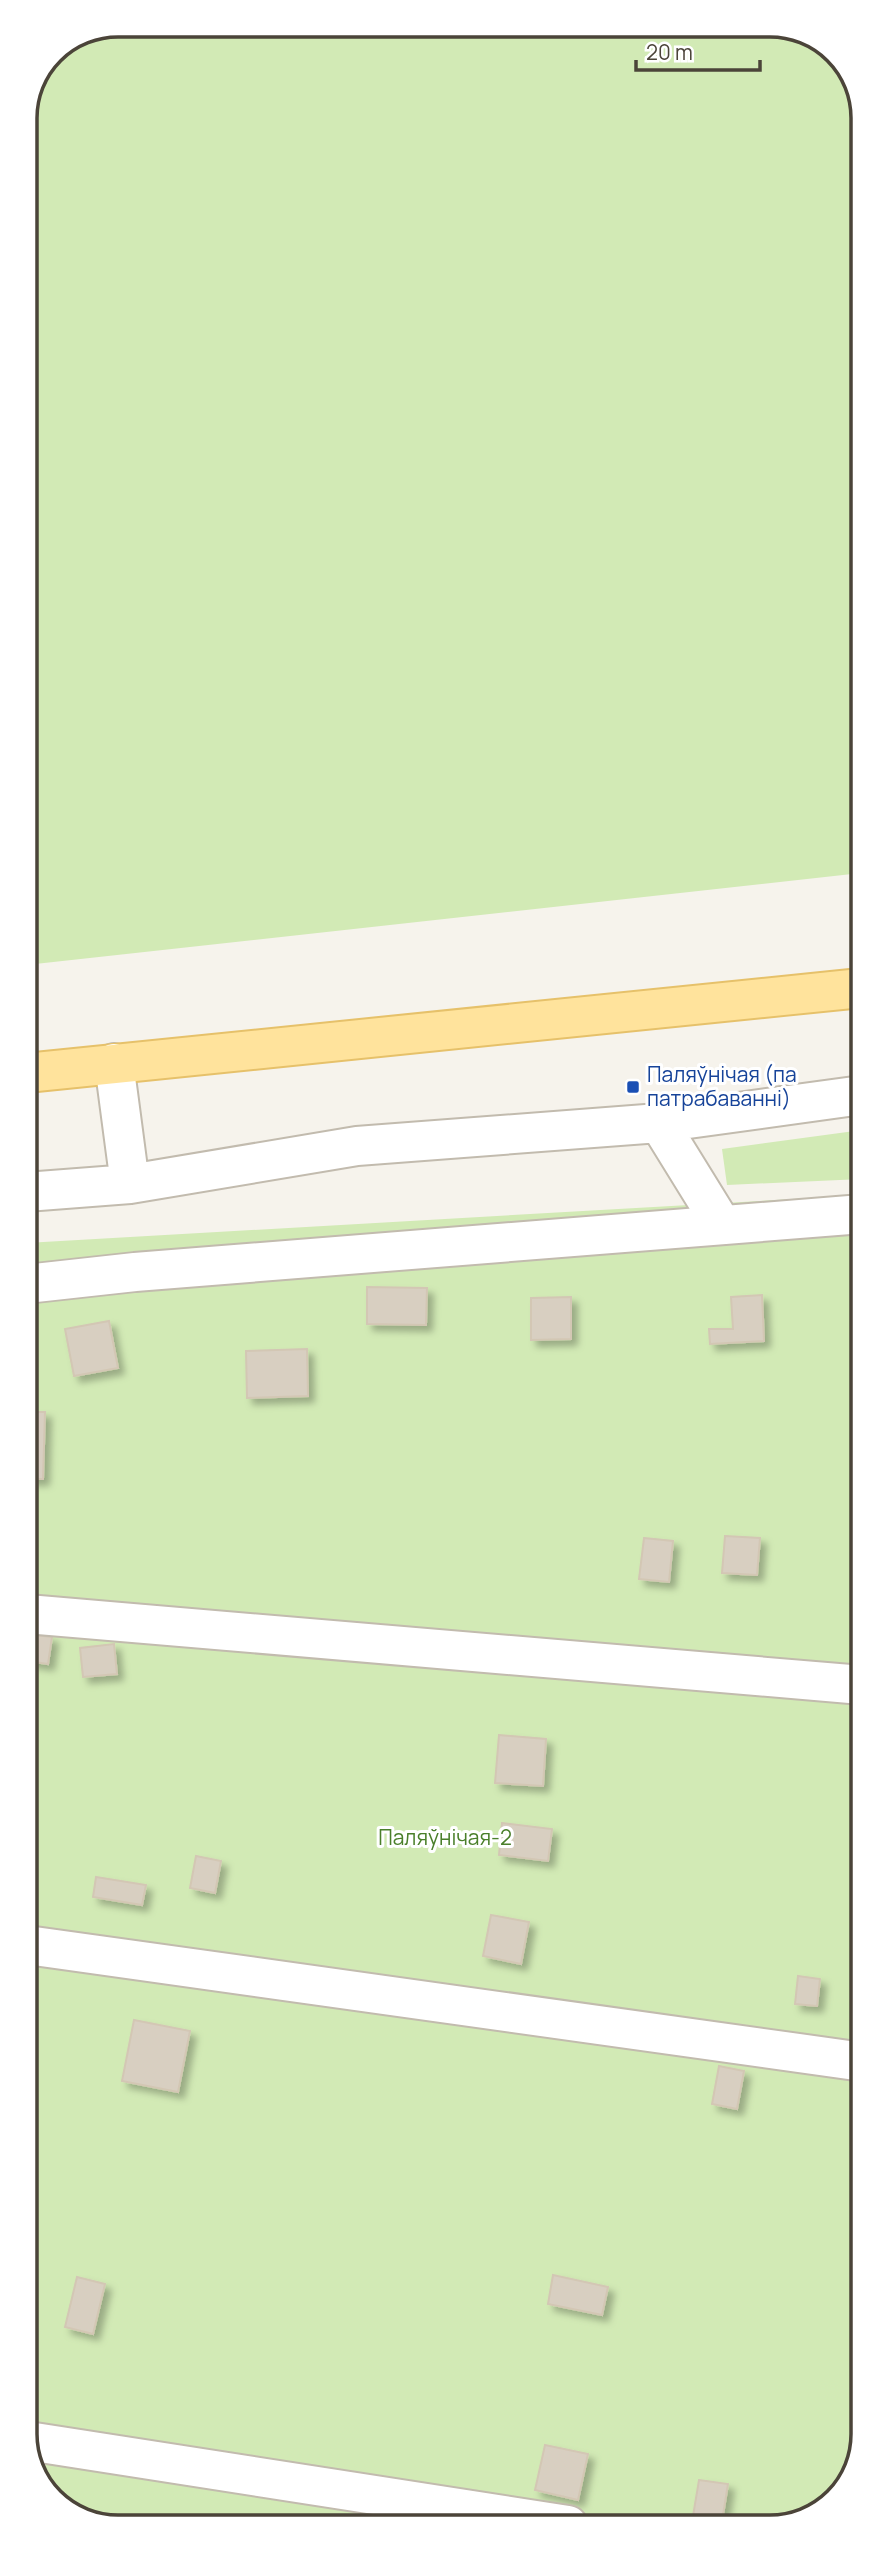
<svg xmlns="http://www.w3.org/2000/svg" width="888" height="2552" viewBox="0 0 888 2552" font-family="Manrope,sans-serif">
<style>
.green{fill:#d2eab5}
.building{fill:#d8cfc1;stroke:#d3c7b4;stroke-width:2;filter:url(#shadow)}
.lines{fill:none;stroke-linecap:round;stroke-linejoin:round}
.minor-casing{stroke:#c2bbae;stroke-width:42}
.major-casing{stroke:#e6c16a;stroke-width:42}
.minor{stroke:#fff;stroke-width:38}
.major{stroke:#ffe39c;stroke-width:38}
.transit-dot{fill:#1a4fb4;stroke:#fff;stroke-width:2.5}
.labels{text-anchor:middle;stroke-width:6;stroke-linejoin:round;paint-order:stroke}
.transit-label{font-size:21px;fill:#164399;stroke:#fff;text-anchor:start}
.park-label{font-size:21px;fill:#4a7f2a;stroke:#fff}
.rim{fill:none;stroke:#4b4439;stroke-width:3.5}
</style>
<defs>
<filter id="shadow"><feDropShadow dx="6" dy="6" stdDeviation="3.5" flood-color="#0004"/></filter>
</defs>
<rect width="100%" height="100%" fill="#f6f3ec"/>
<path class="green" d="M118,25H776L831,47L860,94L861,873L26,965L25,112L52,52Z
M862,1130V1179L727,1185L722,1149Z
M862,1195L863,2434L844,2491L794,2524L112,2527L61,2508L28,2458L26,1243Z"/>
<path class="building" d="M367,1287L427,1288L426,1325L367,1324Z
M762,1295L764,1341L710,1344L709,1329H733L731,1297Z
M571,1297V1339L531,1340V1298Z
M109,1321L118,1368L74,1376L65,1329Z
M307,1349L308,1396L247,1398L246,1351Z
M26,1412H45L43,1479H26Z
M725,1536L760,1538L757,1575L722,1573Z
M644,1538L673,1541L669,1582L639,1579Z
M27,1634L52,1637L48,1664L27,1661Z
M114,1644L117,1674L83,1677L80,1648Z
M499,1735L546,1739L543,1786L495,1783Z
M502,1823L552,1829L548,1861L499,1855Z
M196,1856L221,1861L215,1893L190,1888Z
M96,1877L146,1885L142,1905L93,1897Z
M491,1915L529,1922L521,1964L483,1956Z
M798,1976L820,1979L817,2006L795,2004Z
M134,2020L190,2031L178,2092L122,2081Z
M719,2066L744,2071L737,2109L712,2104Z
M553,2275L608,2287L602,2315L548,2304Z
M77,2277L105,2284L93,2334L65,2327Z
M545,2445L588,2454L578,2500L535,2490Z
M699,2480L728,2484L722,2521L693,2516Z
M80,2515L124,2523V2527H112Z"/>
<g class="lines">
<defs>
<path id="minor" d="M114,1063L130,1184
M659,1123L722,1225
M26,1192L130,1184L357,1146L659,1123L862,1095
M26,1284L135,1272L862,1214
M27,1614L862,1685
M27,1945L863,2062
M28,2441L568,2525"/>
<path id="major" d="M26,1073L861,988"/>
</defs>
<use href="#minor" class="minor-casing"/>
<use href="#major" class="major-casing"/>
<use href="#minor" class="minor"/>
<use href="#major" class="major"/>
</g>
<rect class="transit-dot" x="626" y="1080" width="14" height="14" rx="3.5"/>
<g class="labels">
<g class="transit-label">
<text x="647" y="1082">Паляўнічая (па<tspan x="647" dy="24">патрабаванні)</tspan></text>
</g>
<g class="park-label">
<text x="445" y="1845">Паляўнічая-2</text>
</g>
</g>
<path d="M0 0H888V2552H0ZM118 37H770A81 81 0 0 1 851 118V2434A81 81 0 0 1 770 2515H118A81 81 0 0 1 37 2434V118A81 81 0 0 1 118 37Z" fill="#fff" fill-rule="evenodd"/>
<path class="rim" d="M118 37H770A81 81 0 0 1 851 118V2434A81 81 0 0 1 770 2515H118A81 81 0 0 1 37 2434V118A81 81 0 0 1 118 37Z"/>
<path d="M636 60v10h124v-10" fill="none" stroke="#4b4439" stroke-width="3.5"/>
<text x="646" y="60" font-size="21" fill="#4b4439" stroke="#ffffff" stroke-width="5" paint-order="stroke">20 m</text>
</svg>
